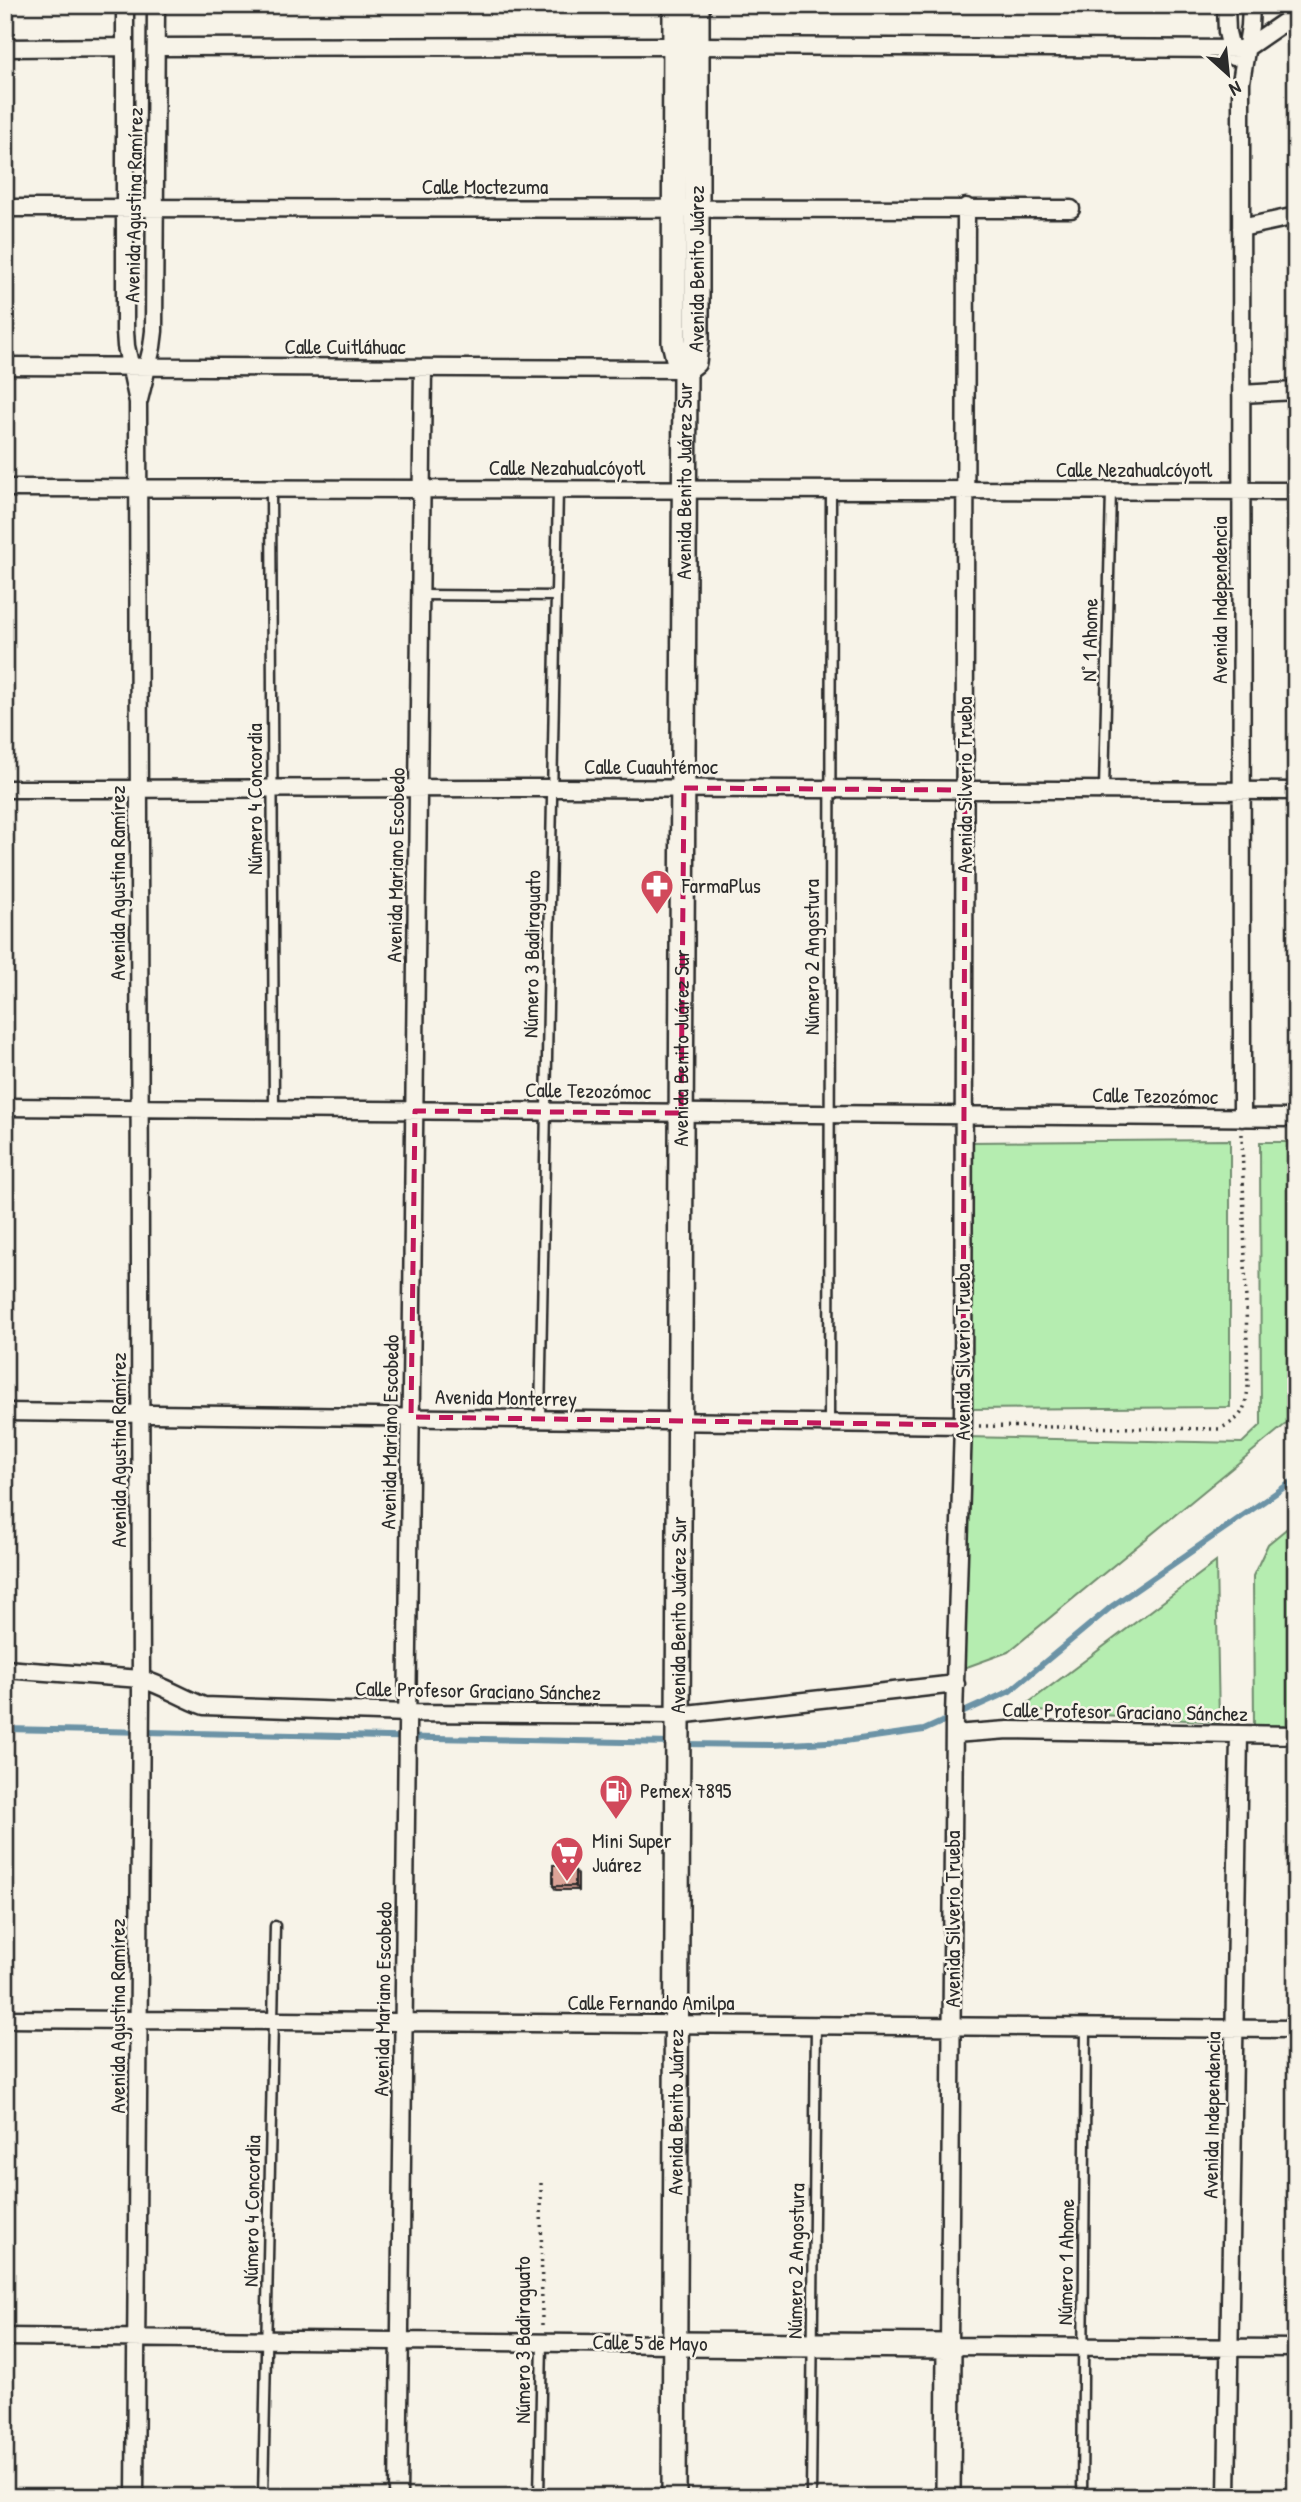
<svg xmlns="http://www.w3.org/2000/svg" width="1301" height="2502" viewBox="0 0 1301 2502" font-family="'Patrick Hand',sans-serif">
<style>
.green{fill:#b5edb0;stroke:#708c6e;stroke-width:2}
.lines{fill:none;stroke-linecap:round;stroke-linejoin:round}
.stream{stroke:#6c93a6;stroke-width:6}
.lane-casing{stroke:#2b2b2b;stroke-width:13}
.street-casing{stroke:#2b2b2b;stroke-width:21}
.secondary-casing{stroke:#2b2b2b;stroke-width:28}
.path{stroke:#2b2b2b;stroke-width:3.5;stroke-dasharray:2 5;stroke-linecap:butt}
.lane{stroke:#f7f3e8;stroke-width:8}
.street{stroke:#f7f3e8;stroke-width:16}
.secondary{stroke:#f7f3e8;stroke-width:23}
.wall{fill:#bd8c82;stroke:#2b2b2b;stroke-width:2}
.shaded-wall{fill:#9a726a;stroke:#2b2b2b;stroke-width:2}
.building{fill:#dca397;stroke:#2b2b2b;stroke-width:2}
.marked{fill:none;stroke:#c2185b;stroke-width:5;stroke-dasharray:14 9;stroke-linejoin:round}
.labels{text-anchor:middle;stroke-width:5;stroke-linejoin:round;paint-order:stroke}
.street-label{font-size:21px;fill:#2b2b2b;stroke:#f7f3e8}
.poi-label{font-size:21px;fill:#2b2b2b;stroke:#f7f3e8;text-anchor:start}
</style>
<rect width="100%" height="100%" fill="#f7f3e8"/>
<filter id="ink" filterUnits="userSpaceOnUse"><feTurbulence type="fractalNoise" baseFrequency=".0143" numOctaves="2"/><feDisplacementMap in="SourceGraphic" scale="14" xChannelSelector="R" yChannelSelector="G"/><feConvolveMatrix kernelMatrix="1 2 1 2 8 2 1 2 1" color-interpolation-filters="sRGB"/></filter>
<g filter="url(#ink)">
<path class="green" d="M1230,1140V1407L970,1409V1142Z
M1260,1142H1296V1419L1287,1423L1008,1652L953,1672L966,1437L1242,1443L1261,1425Z
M1296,1521V1725L1254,1727L1253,1576L1268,1544Z
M1216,1562L1219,1722L1019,1710Z"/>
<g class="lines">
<path class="stream" d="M5,1729L672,1743
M683,1744L773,1745L845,1741L924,1730L1010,1691L1111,1607L1296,1479"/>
<defs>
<path id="lane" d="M271,489L274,1109
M421,595L556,596
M1104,790L1111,490
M540,1419L558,489
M829,1423L831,490
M263,2497L275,1926
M539,2497L542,2342
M811,2497L816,2025
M1082,2497L1086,2027"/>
<path id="street" d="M125,5V331L126,346L138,402L141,1696L135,2497
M1226,5L1227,32L1233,57
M697,46L1245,49L1296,14
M156,47L675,46
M5,48L125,47
M966,207L963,1425L954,1716L949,2346L1296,2348
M5,208L1071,209
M1241,228L1296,216
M5,366L685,369
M1241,394L1296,391
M139,400L152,347L154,331L156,5
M5,488L1296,491
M5,789L553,788L1296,791
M5,1107L1296,1118
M1242,1118L1241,82L1250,26L1251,5
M5,1412L963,1425
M5,1669L141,1679C163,1685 182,1698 204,1706L408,1713L677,1715L956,1684
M954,1734L1008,1730L1296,1735
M5,2019L1296,2029
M5,2337L676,2344
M398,2497L423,368
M1227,2497L1239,1734"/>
<g id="secondary">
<path d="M675,5L674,342L679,363L685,369"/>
<path id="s1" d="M685,369L694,362L697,339V5"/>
<path d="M676,2344L949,2346L948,2497"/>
<path id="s2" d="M674,2497L685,369"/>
</g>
</defs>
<use href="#lane" class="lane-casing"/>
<use href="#street" class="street-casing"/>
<use href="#secondary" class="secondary-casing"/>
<path class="path" d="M979,1426L1219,1429C1241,1419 1245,1412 1248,1388L1242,1134
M541,2183L542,2326"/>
<use href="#lane" class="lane"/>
<use href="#street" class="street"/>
<use href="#secondary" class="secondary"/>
</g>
<path class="wall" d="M578,1875V1890H556L553,1886Z"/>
<path class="shaded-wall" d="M575,1871L578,1875V1890L575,1886Z"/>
<path class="building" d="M567,1864L575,1871V1886H553V1865Z"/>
</g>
<path class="marked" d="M684,788L965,790L963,1425L411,1417L415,1111L681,1113Z"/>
<defs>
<symbol id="pharmacy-pin" viewBox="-11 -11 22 30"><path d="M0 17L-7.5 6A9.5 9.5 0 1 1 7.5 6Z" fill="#d1495b" stroke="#f7f3e8"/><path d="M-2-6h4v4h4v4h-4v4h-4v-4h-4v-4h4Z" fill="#fff"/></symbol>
<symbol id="fuel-pin" viewBox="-11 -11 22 30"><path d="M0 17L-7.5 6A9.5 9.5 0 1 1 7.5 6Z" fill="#d1495b" stroke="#f7f3e8"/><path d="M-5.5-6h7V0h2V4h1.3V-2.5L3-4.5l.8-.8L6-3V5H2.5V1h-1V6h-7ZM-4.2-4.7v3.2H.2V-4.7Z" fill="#fff"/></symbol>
<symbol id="supermarket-pin" viewBox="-11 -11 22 30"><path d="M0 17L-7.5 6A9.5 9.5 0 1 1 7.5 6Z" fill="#d1495b" stroke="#f7f3e8"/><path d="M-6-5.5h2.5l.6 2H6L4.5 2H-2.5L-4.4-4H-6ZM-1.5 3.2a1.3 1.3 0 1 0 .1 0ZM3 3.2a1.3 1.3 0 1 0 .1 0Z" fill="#fff"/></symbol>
</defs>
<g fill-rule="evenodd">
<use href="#pharmacy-pin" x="638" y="867" width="38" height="52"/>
<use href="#fuel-pin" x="597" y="1772" width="38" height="52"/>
<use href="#supermarket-pin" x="548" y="1834" width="38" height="52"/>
</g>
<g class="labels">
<g class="street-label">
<text x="485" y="194">Calle Moctezuma</text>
<text transform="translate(134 205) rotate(-89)" y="7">Avenida Agustina Ramírez</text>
<text dy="7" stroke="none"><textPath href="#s1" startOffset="105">Avenida Benito Juárez</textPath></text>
<text x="345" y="354">Calle Cuitláhuac</text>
<text x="567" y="475">Calle Nezahualcóyotl</text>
<text x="1134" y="477">Calle Nezahualcóyotl</text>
<text dy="7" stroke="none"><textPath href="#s2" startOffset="2016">Avenida Benito Juárez Sur</textPath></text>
<text transform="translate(1220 600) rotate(-90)" y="7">Avenida Independencia</text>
<text transform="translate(1090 640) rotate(-89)" y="7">N° 1 Ahome</text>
<text x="651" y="774">Calle Cuauhtémoc</text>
<text transform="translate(965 785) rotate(-90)" y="7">Avenida Silverio Trueba</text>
<text transform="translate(255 799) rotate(-90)" y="7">Número 4 Concordia</text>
<text transform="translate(396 865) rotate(-89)" y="7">Avenida Mariano Escobedo</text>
<text transform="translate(118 883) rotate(-90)" y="7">Avenida Agustina Ramírez</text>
<text transform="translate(532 954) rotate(-89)" y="7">Número 3 Badiraguato</text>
<text transform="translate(812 957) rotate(-90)" y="7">Número 2 Angostura</text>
<text dy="7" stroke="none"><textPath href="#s2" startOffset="1449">Avenida Benito Juárez Sur</textPath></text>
<text transform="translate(588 1091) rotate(1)" y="7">Calle Tezozómoc</text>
<text transform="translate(1155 1096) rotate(1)" y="7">Calle Tezozómoc</text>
<text transform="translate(963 1352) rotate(-90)" y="7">Avenida Silverio Trueba</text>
<text transform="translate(506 1398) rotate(1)" y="7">Avenida Monterrey</text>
<text transform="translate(390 1432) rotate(-89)" y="7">Avenida Mariano Escobedo</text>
<text transform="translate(119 1450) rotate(-90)" y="7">Avenida Agustina Ramírez</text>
<text dy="7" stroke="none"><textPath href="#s2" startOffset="882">Avenida Benito Juárez Sur</textPath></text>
<text transform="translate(478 1691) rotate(1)" y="7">Calle Profesor Graciano Sánchez</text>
<text transform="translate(1125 1712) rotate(1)" y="7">Calle Profesor Graciano Sánchez</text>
<text transform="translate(953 1919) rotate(-90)" y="7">Avenida Silverio Trueba</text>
<text transform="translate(383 1999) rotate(-89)" y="7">Avenida Mariano Escobedo</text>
<text x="651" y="2010">Calle Fernando Amilpa</text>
<text transform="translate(118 2016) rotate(-90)" y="7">Avenida Agustina Ramírez</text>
<text dy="7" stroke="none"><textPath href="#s2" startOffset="385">Avenida Benito Juárez</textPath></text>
<text transform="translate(1212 2115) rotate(-89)" y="7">Avenida Independencia</text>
<text transform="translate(252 2211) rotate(-89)" y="7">Número 4 Concordia</text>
<text transform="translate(796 2261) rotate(-89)" y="7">Número 2 Angostura</text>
<text transform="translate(1066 2262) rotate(-89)" y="7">Número 1 Ahome</text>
<text transform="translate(523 2340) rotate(-90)" y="7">Número 3 Badiraguato</text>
<text transform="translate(650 2343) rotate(1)" y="7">Calle 5 de Mayo</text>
</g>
<g class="poi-label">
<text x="682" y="893">FarmaPlus</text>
<text x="640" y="1798">Pemex 7895</text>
<text x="592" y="1848">Mini Super<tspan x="592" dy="24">Juárez</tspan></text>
</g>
</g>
<rect width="1301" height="2502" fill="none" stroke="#f7f3e8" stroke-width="28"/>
<rect x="14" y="14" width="1273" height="2474" fill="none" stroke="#2b2b2b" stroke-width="2.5" filter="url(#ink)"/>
<g transform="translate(1228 74) rotate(153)" stroke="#f7f3e8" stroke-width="5" paint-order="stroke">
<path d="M0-5L12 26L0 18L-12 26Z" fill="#2b2b2b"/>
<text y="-10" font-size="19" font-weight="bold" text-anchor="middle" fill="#2b2b2b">N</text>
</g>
</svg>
